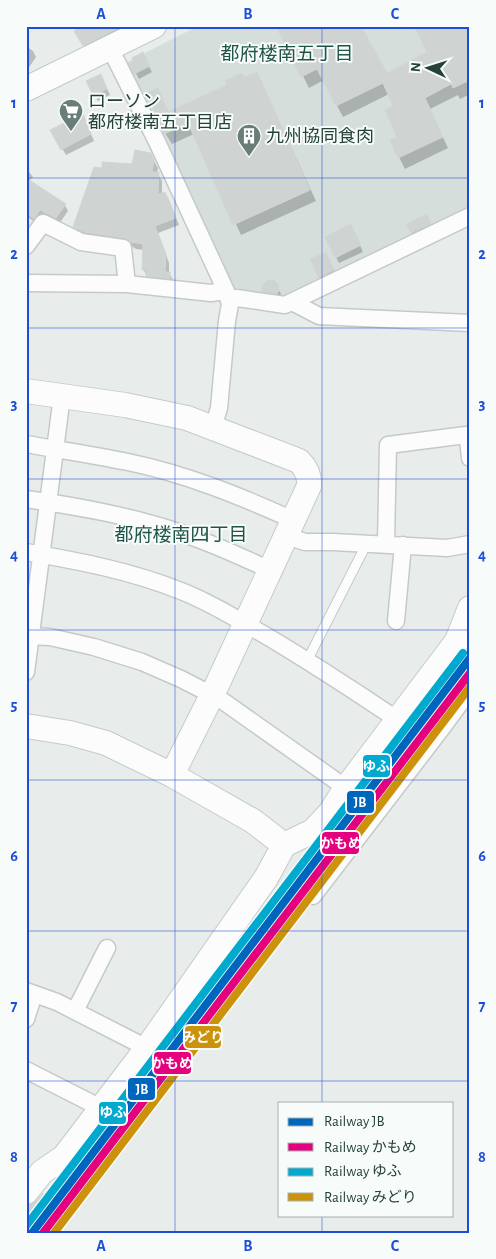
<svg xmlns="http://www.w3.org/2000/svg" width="496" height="1259" viewBox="0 0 496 1259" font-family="'Alegreya Sans','Noto Sans JP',sans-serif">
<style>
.built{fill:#d6dedb}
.shadow{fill:#0003}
.building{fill:#cfd4d2;stroke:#d1d6d4}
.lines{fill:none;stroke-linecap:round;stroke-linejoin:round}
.lane-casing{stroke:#c5cac8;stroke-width:11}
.street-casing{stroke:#c5cac8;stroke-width:19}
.secondary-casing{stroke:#c3cbc8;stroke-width:26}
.lane{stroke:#fcfcfc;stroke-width:9}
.street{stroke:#fcfcfc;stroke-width:16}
.secondary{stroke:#fcfcfc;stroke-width:24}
.rail-1-casing{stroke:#f7fbf9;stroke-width:11}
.rail-2-casing{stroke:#f7fbf9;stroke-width:11}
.rail-3-casing{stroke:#f7fbf9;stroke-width:11}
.rail-4-casing{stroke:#f7fbf9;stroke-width:11}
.rail-1{stroke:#0065bd;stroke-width:8}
.rail-2{stroke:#e5007d;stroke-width:8}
.rail-3{stroke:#00a9ce;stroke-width:8}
.rail-4{stroke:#cd920c;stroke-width:8}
.grid{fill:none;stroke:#1d4ed8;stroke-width:1;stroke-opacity:0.55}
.labels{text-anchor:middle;stroke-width:4;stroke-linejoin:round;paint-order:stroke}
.poi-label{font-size:18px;fill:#24423a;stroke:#f7fbf9;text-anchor:start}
.neighbourhood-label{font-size:19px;fill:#1f5548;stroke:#f7fbf9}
.line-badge{stroke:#f7fbf9;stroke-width:2}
.badge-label{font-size:14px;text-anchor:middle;font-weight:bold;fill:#fff}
.neatline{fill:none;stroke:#1d4ed8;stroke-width:2}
.grid-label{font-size:16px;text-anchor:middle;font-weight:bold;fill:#1d4ed8}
</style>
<rect width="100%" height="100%" fill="#e8edeb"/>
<path class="built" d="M198,26H470V208L281,301L234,294L125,63Z"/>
<path class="shadow" d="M87,26H138L88,53L76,32Z
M278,26L386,75L428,53L470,26V94L460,99L458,95L430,109L448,148L405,169L399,157L395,107L389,94L343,117L324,80L309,88Z
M26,46L33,51L36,57L28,69L26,67Z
M142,54L152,72L139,79L131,64Z
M257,73L316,201L241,235L194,134L172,144L165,133L157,89L169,113Z
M88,82H104L110,95L98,101Z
M86,122L94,141L66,155L52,131Z
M150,154L158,168L157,173L162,181V194L165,193L169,200L179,225L158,233L169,263V273L173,280V285L151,283L143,269L144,250L136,249L130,245L79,234L75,227L103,169L133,166Z
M26,168L33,177L29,181L65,205L68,211L59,224H38L26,216Z
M430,222L434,230L415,239L408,225Z
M354,232L363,252L339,263L336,257Z
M329,259L337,277L323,283L320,277Z
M268,281L275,283L281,294L280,299L267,297L263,291L264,284Z
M49,1202L54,1211L38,1233H26V1208Z"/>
<path class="building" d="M84,26H122L83,46L74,31Z
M276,26H361L387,73L427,52L414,26H470V80L453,88L451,84L425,98L443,137L398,158L390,140L397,137L385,110L393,106L383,83L336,106L317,69L301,77Z
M143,52L150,66L134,74L129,64L134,61L132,58Z
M257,72L310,190L233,225L188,123L164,134L146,93L158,88L168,112L227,85L225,81L242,73L244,77Z
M101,74L107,89L93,95L86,81Z
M83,114L91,134L61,150L50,130Z
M135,150L151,153L154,160L152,172H159L158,194L165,192L176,218L155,226L166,254L165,272H170V279L146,276V270H142L143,244L131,242L124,238L84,232L73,227L94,167L102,168V162L132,164Z
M26,178L66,204L56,218L40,210L34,219L26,213Z
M427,214L431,224L411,233L406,224Z
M351,224L361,245L335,258L325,237Z
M326,252L334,270L319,278L310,259Z
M268,280H274L278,284L279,290L277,294L262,292V286Z
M43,1193L50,1201L26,1233V1206L36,1201Z"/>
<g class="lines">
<defs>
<path id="lane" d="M308,659L367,543"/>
<path id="street" d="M110,48L158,144L226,291L230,304L227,321L219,408L213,428
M26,246L43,223L81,242L123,248L127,284
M26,283L127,284L211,293L226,291
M229,299L237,298L285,305L470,216
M292,302L319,316L470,323
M26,444C60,450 94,455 128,462C186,474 240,496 293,520
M26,499C80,507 133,516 184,534C214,544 242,557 270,570
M286,536L305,542H333L447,548L470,544
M386,544L388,445L466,435L468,438L470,458
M26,552C79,561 131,571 181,591C207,601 232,616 256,630C305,658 351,689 398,720
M396,621L403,545
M26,636L50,637L94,647L142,662L181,679L220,699L346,788
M26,672L62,396
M313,896L442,728L470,690
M26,991L57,1002L147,1048
M75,1011L107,948
M26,1019L34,994
M26,1070L101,1108"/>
<path id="secondary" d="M26,89L154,26
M26,391L125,405L187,418L299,461C306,468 310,476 309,486L217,685L172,775
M26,726L70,733L106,743L172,775L253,821L284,845
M26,1192L42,1172L64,1157L147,1048L266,878L284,845L313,831L330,813L346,788L457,641L470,608"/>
</defs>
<use href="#lane" class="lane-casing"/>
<use href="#street" class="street-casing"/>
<use href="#secondary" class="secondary-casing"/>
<use href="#lane" class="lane"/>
<use href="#street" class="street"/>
<use href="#secondary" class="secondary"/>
<defs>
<path id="rail-1" d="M32,1233L470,658"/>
<path id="rail-2" d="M43,1233L470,673"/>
<path id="rail-3" d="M26,1226L463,653"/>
<path id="rail-4" d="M54,1233L470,687"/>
</defs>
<use href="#rail-1" class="rail-1-casing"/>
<use href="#rail-2" class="rail-2-casing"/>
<use href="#rail-3" class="rail-3-casing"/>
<use href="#rail-4" class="rail-4-casing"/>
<use href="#rail-1" class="rail-1"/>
<use href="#rail-2" class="rail-2"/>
<use href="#rail-3" class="rail-3"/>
<use href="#rail-4" class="rail-4"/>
</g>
<path class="grid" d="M175,26V1233M322,26V1103M26,178H470M26,328H470M26,479H470M26,630H470M26,780H470M26,931H470M26,1081H470M322,1215V1233"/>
<defs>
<symbol id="supermarket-pin" viewBox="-11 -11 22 30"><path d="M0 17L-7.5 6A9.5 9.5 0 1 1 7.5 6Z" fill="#697e78" stroke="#f7fbf9"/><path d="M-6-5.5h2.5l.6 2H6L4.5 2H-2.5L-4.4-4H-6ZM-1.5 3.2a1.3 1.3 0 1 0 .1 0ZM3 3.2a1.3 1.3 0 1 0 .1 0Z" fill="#fff"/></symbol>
<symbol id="building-pin" viewBox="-11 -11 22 30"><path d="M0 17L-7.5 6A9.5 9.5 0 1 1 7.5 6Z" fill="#697e78" stroke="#f7fbf9"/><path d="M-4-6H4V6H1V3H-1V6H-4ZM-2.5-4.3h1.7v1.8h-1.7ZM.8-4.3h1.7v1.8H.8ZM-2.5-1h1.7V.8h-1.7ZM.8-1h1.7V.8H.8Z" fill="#fff"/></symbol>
</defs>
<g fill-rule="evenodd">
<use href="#supermarket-pin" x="57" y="97" width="28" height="38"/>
<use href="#building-pin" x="235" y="122" width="28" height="38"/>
</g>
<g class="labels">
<g class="poi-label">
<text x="88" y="107">ローソン<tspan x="88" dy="21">都府楼南五丁目店</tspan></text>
<text x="266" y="142">九州協同食肉</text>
</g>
<g class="neighbourhood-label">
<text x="287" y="60">都府楼南五丁目</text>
<text x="181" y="541">都府楼南四丁目</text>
</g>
</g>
<g class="line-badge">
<rect x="362" y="754" width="29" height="24" rx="5" fill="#00a9ce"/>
<rect x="346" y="790" width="29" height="24" rx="5" fill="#0065bd"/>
<rect x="321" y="831" width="39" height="24" rx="5" fill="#e5007d"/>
<rect x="184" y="1025" width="38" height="24" rx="5" fill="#cd920c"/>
<rect x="153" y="1051" width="39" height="24" rx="5" fill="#e5007d"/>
<rect x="127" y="1077" width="29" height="24" rx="5" fill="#0065bd"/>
<rect x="98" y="1101" width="29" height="24" rx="5" fill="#00a9ce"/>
</g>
<g class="badge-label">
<text x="376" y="771">ゆふ</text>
<text x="360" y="807">JB</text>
<text x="341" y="848">かもめ</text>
<text x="203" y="1042">みどり</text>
<text x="172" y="1068">かもめ</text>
<text x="142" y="1094">JB</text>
<text x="113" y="1117">ゆふ</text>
</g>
<rect width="496" height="1259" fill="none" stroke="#f7fbf9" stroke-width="55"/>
<rect x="278" y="1102" width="175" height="115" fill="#f7fbf9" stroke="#a3b1ad"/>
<rect x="288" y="1118" width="25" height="8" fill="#0065bd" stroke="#a3b1ad"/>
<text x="324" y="1126" font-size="15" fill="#24423a">Railway JB</text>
<rect x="288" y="1143" width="25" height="8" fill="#e5007d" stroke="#a3b1ad"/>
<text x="324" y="1152" font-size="15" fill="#24423a">Railway かもめ</text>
<rect x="288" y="1168" width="25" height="8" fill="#00a9ce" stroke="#a3b1ad"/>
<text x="324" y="1176" font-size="15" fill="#24423a">Railway ゆふ</text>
<rect x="288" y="1193" width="25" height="8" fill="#cd920c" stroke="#a3b1ad"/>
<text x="324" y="1202" font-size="15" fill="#24423a">Railway みどり</text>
<g transform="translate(428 68) rotate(274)" stroke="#f7fbf9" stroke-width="4" paint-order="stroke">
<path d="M0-4L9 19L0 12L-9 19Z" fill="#24423a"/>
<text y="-8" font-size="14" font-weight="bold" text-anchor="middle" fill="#24423a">N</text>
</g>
<rect x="28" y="28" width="440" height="1204" class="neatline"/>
<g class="grid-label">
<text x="101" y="19">A</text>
<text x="248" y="19">B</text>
<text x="395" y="19">C</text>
<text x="14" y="108">1</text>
<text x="482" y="108">1</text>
<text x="14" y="259">2</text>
<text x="482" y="259">2</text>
<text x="14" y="409">3</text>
<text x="482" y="409">3</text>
<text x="14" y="560">4</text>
<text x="482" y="560">4</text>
<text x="14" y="710">5</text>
<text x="482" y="710">5</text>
<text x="14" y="861">6</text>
<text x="482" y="861">6</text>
<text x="14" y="1011">7</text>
<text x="482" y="1011">7</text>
<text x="14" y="1162">8</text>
<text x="482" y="1162">8</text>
<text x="101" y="1251">A</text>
<text x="248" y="1251">B</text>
<text x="395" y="1251">C</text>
</g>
</svg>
